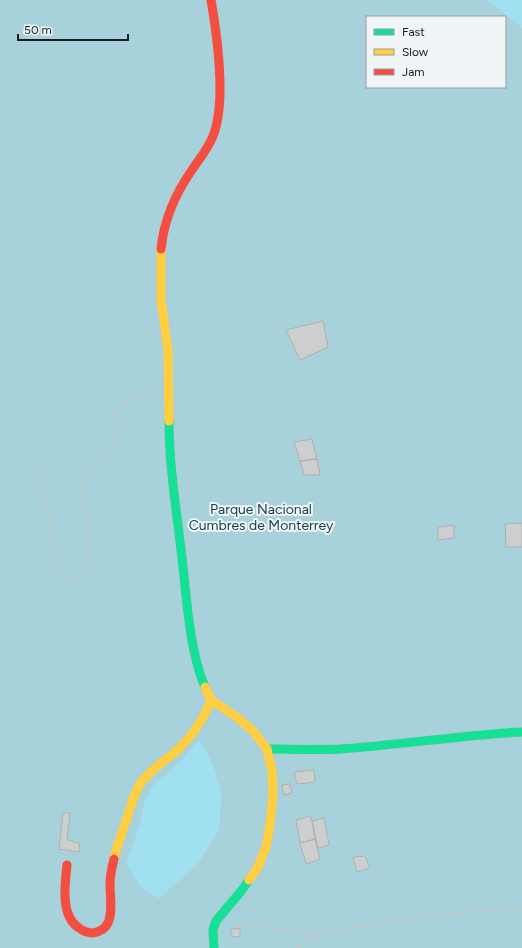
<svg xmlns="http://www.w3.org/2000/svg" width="522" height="948" viewBox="0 0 522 948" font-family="Figtree,sans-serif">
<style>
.green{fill:#a7d1db;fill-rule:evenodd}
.water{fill:#a1e0f0}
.building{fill:#cdcece;stroke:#afb0b0}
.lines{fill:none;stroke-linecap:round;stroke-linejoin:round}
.fast-casing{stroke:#c1c3c5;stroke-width:10}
.slow-casing{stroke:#c1c3c5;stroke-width:10}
.jam-casing{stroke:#c1c3c5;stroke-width:10}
.path{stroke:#c4c5c5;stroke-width:2.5;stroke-dasharray:3 3;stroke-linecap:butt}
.fast{stroke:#16e098;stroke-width:9}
.slow{stroke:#ffcf43;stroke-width:9}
.jam{stroke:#f24e42;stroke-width:9}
.labels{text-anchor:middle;stroke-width:4;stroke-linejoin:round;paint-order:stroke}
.park-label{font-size:14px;fill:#18424b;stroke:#eff4f6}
</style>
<rect width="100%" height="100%" fill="#e3e6e7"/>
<path class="green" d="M0,0H522V948H0ZM367,17H505V87H367Z"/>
<path class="water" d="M487,0H522V28Z
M199,740L212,762L221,793L220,828L199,862L172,887L159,898L142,889L126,863L140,824L144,804L151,788L179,763Z"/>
<path class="building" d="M323,321L328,347L300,360L286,330Z
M312,439L317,459L300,461L294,442Z
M317,459L320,475H304L300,461Z
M522,523V547H506L505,524Z
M454,525V538L438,540V527Z
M314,770L315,782L297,784L294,772Z
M290,784L292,793L284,795L282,785Z
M63,813H70L67,840L79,843L80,852L59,849Z
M310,816L312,821L315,839L300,843L296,820Z
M324,818L329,845L318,848L312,821Z
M315,839L320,859L306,864L300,843Z
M365,856L370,868L357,872L353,857Z
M231,928L240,929V937L231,936Z"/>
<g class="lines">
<defs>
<path id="fast" d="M169,421C169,467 177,513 182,558C187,599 189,650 205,687
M267,749C291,749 316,750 340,749C401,745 461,735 522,732
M214,948L213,930L216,921L242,890L249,880"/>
<path id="slow" d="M161,249V300L168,350L169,421
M205,687L211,700L238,718L253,731L267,749L272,771L273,795L270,824L266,847L258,867L249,880
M114,859C117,844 123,830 128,815C132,803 134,792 142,781C151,770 163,762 174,753C191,738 203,721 211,700"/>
<path id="jam" d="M161,249C164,220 175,194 192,170C199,159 208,149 213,136C219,121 220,104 220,88C220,58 216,29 211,0
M67,865C65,884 60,916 79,928C83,931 87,933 93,933C99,932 105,929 108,923C113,912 110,895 110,884C110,875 112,867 114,859"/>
</defs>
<use href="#fast" class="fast-casing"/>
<use href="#slow" class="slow-casing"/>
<use href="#jam" class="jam-casing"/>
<path class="path" d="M35,472C41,488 48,505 51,521C53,535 50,550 56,563C59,573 72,589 83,577C89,570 88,522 86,511C84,505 82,500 81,494C79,471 103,468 112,451C117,441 117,429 118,418C118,415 118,410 120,407C124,401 129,399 135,397C141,394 146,396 151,401
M235,926L243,925L293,931L317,936
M297,948L317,936L343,929L397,920L467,912L522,908"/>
<use href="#fast" class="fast"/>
<use href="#slow" class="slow"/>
<use href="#jam" class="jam"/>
</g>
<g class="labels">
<g class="park-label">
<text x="261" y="514">Parque Nacional<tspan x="261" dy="16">Cumbres de Monterrey</tspan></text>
</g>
</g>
<rect x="366" y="16" width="140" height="72" fill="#eff4f6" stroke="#999d9e"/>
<rect x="374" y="29" width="20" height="6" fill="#16e098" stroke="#999d9e"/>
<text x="402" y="36" font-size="12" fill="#191a1b">Fast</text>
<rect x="374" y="49" width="20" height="6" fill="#ffcf43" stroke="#999d9e"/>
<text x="402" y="56" font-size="12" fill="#191a1b">Slow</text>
<rect x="374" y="69" width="20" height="6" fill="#f24e42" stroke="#999d9e"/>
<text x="402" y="76" font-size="12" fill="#191a1b">Jam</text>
<path d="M18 34v6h110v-6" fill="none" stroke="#191a1b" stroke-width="2"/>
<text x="24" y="34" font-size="12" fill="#191a1b" stroke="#eff4f6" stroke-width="3" paint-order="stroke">50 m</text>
</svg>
